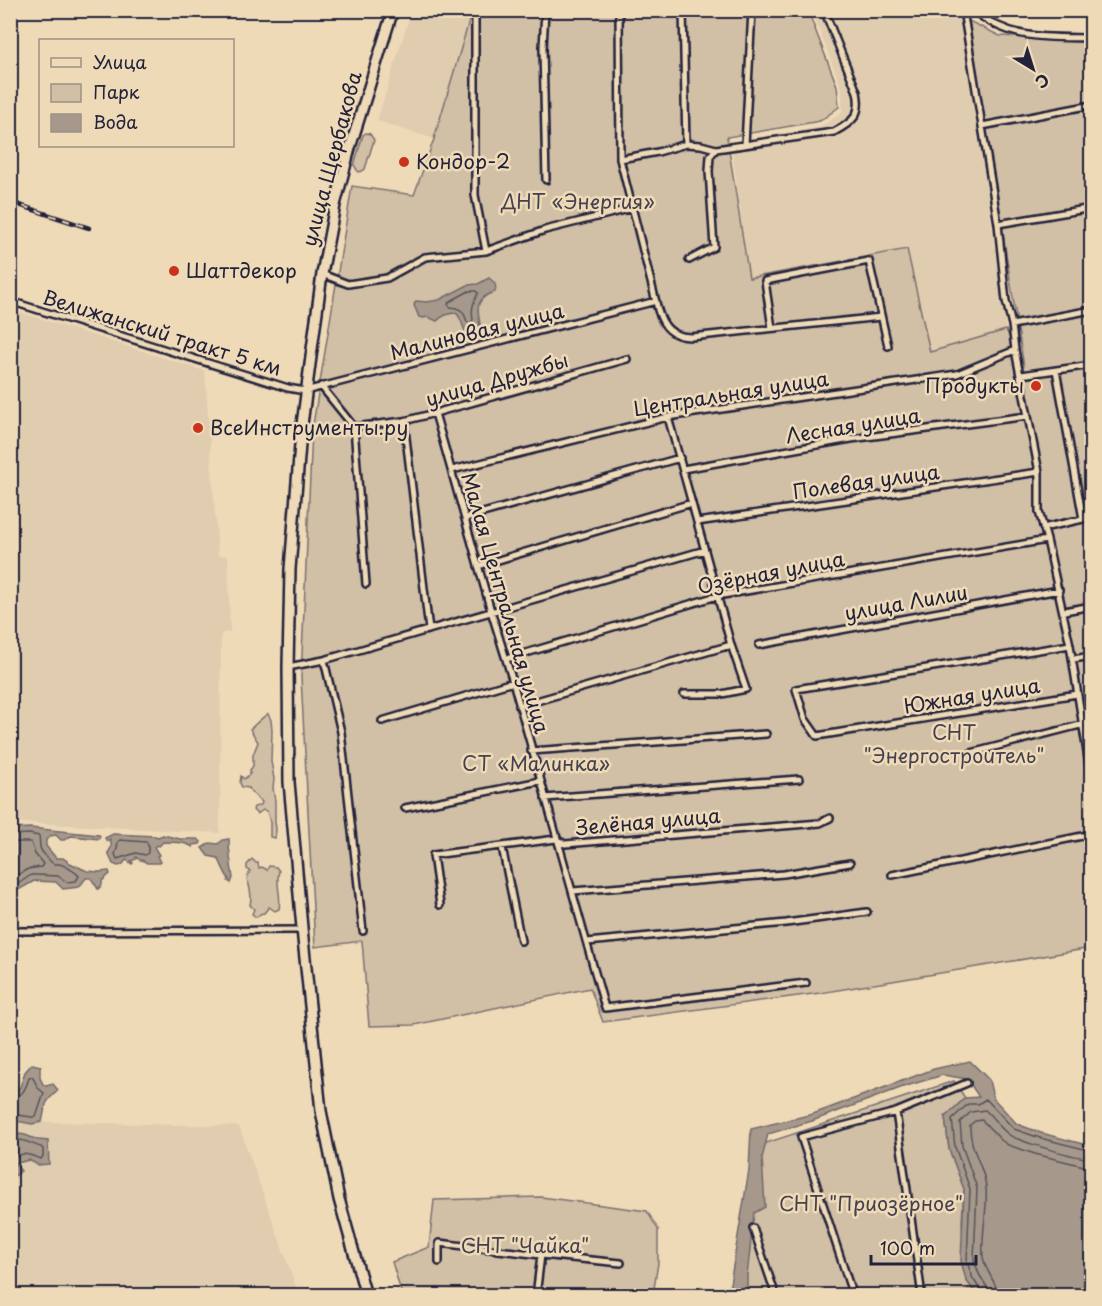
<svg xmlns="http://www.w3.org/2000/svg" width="1102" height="1306" viewBox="0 0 1102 1306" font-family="'Playpen Sans',sans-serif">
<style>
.built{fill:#e0ccaf}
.green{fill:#d1bfa6;stroke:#7a7070;stroke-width:1.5}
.water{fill:#a6998b;stroke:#71696b;stroke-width:1.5}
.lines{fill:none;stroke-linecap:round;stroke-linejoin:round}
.shore{stroke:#57525b;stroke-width:1.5}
.minor-casing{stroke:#22223b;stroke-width:10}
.primary-casing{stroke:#22223b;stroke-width:14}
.minor{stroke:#efdab8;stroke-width:5}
.primary{stroke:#efdab8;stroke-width:9}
.rail-casing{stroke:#22223b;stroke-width:4.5}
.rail{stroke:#efdab8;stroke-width:2;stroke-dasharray:7;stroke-linecap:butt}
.poi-dot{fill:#c8321e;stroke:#efdab8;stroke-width:2}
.labels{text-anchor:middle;stroke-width:5;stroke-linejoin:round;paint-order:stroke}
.street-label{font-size:20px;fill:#22223b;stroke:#efdab8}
.poi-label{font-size:20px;fill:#22223b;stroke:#efdab8;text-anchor:start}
.park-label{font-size:20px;fill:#454150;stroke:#efdab8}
</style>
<rect width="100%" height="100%" fill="#efdab8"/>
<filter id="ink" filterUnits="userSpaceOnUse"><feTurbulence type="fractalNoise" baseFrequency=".0167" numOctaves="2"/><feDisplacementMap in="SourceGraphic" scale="12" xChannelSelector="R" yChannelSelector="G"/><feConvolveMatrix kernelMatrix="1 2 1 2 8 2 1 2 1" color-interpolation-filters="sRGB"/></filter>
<g filter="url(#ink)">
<path class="built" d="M411,11H472L434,139L377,121Z
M812,11H958L964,22L1006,330L930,352L907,249L749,278L731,142L820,127L842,113V89Z
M10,309L205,371L218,555L228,556L230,632L221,633L220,833L11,822Z
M11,1121L239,1126L299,1295L11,1296Z"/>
<path class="green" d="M472,11H808L837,86L839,107L820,121L727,137L749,278L907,249L930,352L1006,330L1024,367L969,21L1000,36L1091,41V948L820,993L603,1022L590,988L414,1025L369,1026L362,941L315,947L301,677L312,431L352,186L414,195L434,139Z
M366,133L370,134L374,140L365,169L362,171L359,172L357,170L354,165L363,135Z
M268,714L271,720L272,731L271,761L274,779L273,788L275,801V822L276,829L275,838L270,837V822L267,811L263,810L257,814L253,810L254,807L261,805L262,802L252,793L249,788L242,787L240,783L241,776L244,779L250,774V770L253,766V755L258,742L250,729C256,724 261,718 268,714Z
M252,859L256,863H258L259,868L262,867L267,870L269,866L276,867L279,871C275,884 282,895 279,909L275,911L269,907L264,913L260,914L259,916L256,917L252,914L254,909L250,905C252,897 250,886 247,879L250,871L247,869V865Z
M954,1081L965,1098L945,1117L949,1149L964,1189L962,1222L966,1280L977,1295L736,1296L760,1145Z
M541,1197L647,1211L658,1229V1263L653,1295H402L392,1262L429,1247L434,1200Z"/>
<path class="water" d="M489,278C495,283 497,285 495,292C459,302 496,332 470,337C461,330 464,320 456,313C448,313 443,315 437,321L428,317L423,318L419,317L414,305L416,301L427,302L439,300L468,285L478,284Z
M30,828L99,835L100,836L99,839L71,836L64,840H61L56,835L50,836L46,840V846L56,858H63L70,863L87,871L100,872L109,871L110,874L102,881V885L98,889L91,878H86L79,887L63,889L56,882L34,881L13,893L10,888L11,829Z
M113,834L155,836L158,837L163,835L180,839H198L201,842L200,844L193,845V847C183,841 174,843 163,842L159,846L157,845L154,847L159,855L157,856L160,862L159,863H147L142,860H140L136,857V859L131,861L133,863L132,864L126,860L122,865L118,866L113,864L108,853C113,845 111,847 110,839L107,841L105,838Z
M229,839C229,852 231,866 233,878L231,883L228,881L229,879C224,872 222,865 218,858L208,856L202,848L210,843L218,844L223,840Z
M970,1061L989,1080L993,1098L1017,1124L1041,1133L1091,1146V1295H977L966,1280L961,1261L964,1189L949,1149L945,1117L965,1098L979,1097L967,1079L943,1075L903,1087L812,1121L768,1134L762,1158L765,1207L754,1213L747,1276V1295L728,1296L749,1170L751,1129L813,1114L934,1069Z
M32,1064L41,1066L40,1068V1078L43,1084L46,1086L53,1084L58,1090C55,1094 50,1097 47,1102C44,1108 44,1115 42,1122L32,1124L11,1120V1094L20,1087L25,1072Z
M19,1134L25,1135L38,1140L48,1141L49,1164L38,1165L29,1160L17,1163L16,1165L21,1171L16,1175L11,1177V1140L15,1135Z"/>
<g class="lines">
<path class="shore" d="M469,291H476L478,293C473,303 471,309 473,320L470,323L467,322C464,311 461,308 450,307L448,304L449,302Z
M10,835L29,834L39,836C40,840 39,846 41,850C43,853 50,862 54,864C56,864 58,864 59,864C64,865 76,872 79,876L76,881L67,882L58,876L36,875H31L15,886L10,887
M120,840L146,842L148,844V853L145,855L136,853L117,859L115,854L117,849L118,842Z
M10,842H31L35,854L43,864L41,867L28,869L10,879
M10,1099C22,1098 26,1088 29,1078L31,1077L33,1078L38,1088L44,1093L36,1117H32L10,1114
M10,1143C14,1143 16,1141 19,1140C24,1139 35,1146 41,1147L43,1149V1156L41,1159C30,1155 19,1150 10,1161
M981,1296V1291L972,1277L967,1261L970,1189L955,1147L952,1119L968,1104H978L986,1099L1014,1129L1040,1138L1092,1151
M989,1296L988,1289L979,1274L974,1260L977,1188L962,1146L960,1122L971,1112L985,1110C993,1117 999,1127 1008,1134C1018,1142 1078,1158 1092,1159
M998,1296C997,1281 985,1272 983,1257C981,1234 988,1210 986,1187C984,1166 969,1149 970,1125L975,1121L982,1120L1001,1140L1008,1145L1035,1154L1092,1168"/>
<defs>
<path id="minor" d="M475,10V195L486,251
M545,10L543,48L546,180
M619,10L620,159L658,310C663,327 672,337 691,337L881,317
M683,10L686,144
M963,10L998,224L1006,301L1012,325L1015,350L1039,472V512L1047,540L1070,645L1092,784
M973,10C1010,41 1047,37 1092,38
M982,126L1092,105
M745,145L752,10
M620,159L658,152L686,144L701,145L716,149
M998,224L1092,208
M689,260L714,247L709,171L710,156L716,149L834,132C853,122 862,115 857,92L824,10
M322,274L348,284L387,278L425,257L486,251L545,230L633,208
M10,301L288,388L305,391L656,301
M1012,325L1092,310
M772,328L765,281L869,261L888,346
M1056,370L1083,519
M1021,375L1092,365
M321,386L354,427L404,421L435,413L627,359
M435,413L491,611L513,682L605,1008L806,983
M668,417L731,645L746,689L722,694H684
M404,421L429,630
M354,427L366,584
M683,469L851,439L1028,416
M452,470L668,417L957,374L1015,350
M465,518L680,458
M697,522L1039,472
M1043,528L1092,517
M478,566L692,503
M1064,611L1092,606
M759,645L1059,590
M1070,645L796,689L805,719L817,736L1077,694
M506,659L717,596L1047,540
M1073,659L1092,656
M324,660L341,732L363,931
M288,667L324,660L705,550
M519,706L731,645
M382,721L513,682
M531,751L766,734
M971,753L1092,722
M545,798L799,779
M405,808L540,781
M502,847L521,941
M892,875L1092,834
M573,891L784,874L850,863
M440,905L433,855L556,839L565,844L820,823L830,818
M10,931L302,930
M587,942L786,923L867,912
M896,1112L922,1296
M753,1228L776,1296
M439,1262V1243L541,1255L621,1263
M536,1296L541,1255
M853,1296L801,1137L896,1112L967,1083"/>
<path id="primary" d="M366,1296L339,1199L321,1111L303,939L289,782L288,667L290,569L301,432L322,274L335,205L350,148L393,10"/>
</defs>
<use href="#minor" class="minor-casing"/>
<use href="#primary" class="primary-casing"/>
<use href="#minor" class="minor"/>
<use href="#primary" class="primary"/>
<defs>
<path id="rail" d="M10,202L89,228"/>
</defs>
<use href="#rail" class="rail-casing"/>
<use href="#rail" class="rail"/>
</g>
</g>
<g class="poi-dot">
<circle cx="404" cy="162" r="6"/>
<circle cx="174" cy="271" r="6"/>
<circle cx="1036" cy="386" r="6"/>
<circle cx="198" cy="428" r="6"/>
</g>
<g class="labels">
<g class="street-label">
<text transform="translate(332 159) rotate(-75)" y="7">улица Щербакова</text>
<text transform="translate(477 332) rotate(-14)" y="7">Малиновая улица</text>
<text transform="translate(162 333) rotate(17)" y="7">Велижанский тракт 5 км</text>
<text transform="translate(497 380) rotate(-16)" y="7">улица Дружбы</text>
<text transform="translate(731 394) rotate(-9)" y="7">Центральная улица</text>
<text transform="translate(853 426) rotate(-9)" y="7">Лесная улица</text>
<text transform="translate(866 482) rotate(-8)" y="7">Полевая улица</text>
<text transform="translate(771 573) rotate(-11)" y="7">Озёрная улица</text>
<text transform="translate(505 603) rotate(74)" y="7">Малая Центральная улица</text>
<text transform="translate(906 603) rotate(-10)" y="7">улица Лилии</text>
<text transform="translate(972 696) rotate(-9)" y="7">Южная улица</text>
<text transform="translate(648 822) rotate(-5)" y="7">Зелёная улица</text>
</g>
<g class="poi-label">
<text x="416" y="169">Кондор-2</text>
<text x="186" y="278">Шаттдекор</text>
<text x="1024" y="393" text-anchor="end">Продукты</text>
<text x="210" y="435">ВсеИнструменты.ру</text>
</g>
<g class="park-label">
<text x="578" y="209">ДНТ «Энергия»</text>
<text x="954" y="740">СНТ<tspan x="954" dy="23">"Энергостроитель"</tspan></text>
<text x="536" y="771">CТ «Малинка»</text>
<text x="871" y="1211">СНТ "Приозёрное"</text>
<text x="525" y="1253">СНТ "Чайка"</text>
</g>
</g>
<rect width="1102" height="1306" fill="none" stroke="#efdab8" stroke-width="36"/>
<rect x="18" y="18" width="1066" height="1270" fill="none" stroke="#22223b" stroke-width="2" filter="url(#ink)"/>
<rect x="39" y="39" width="195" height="108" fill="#efdab8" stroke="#9d9086" stroke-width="1.5"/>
<rect x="51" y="58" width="30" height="9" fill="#efdab8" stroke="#9d9086" stroke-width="1.5"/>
<text x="93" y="69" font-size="18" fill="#22223b">Улица</text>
<rect x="51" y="84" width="30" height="18" fill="#d1bfa6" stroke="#9d9086" stroke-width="1.5"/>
<text x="93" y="99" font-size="18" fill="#22223b">Парк</text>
<rect x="51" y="114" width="30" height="18" fill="#a6998b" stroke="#9d9086" stroke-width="1.5"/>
<text x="93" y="129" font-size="18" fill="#22223b">Вода</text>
<g transform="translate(1033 69) rotate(142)" stroke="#efdab8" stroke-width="4.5" paint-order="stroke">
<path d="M0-4.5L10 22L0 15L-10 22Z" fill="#22223b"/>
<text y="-9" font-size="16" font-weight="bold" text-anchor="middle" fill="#22223b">С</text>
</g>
<path d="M871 1255v9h105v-9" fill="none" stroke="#22223b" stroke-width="3"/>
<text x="880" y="1255" font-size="18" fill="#22223b" stroke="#efdab8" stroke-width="4.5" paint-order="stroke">100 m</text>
</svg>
